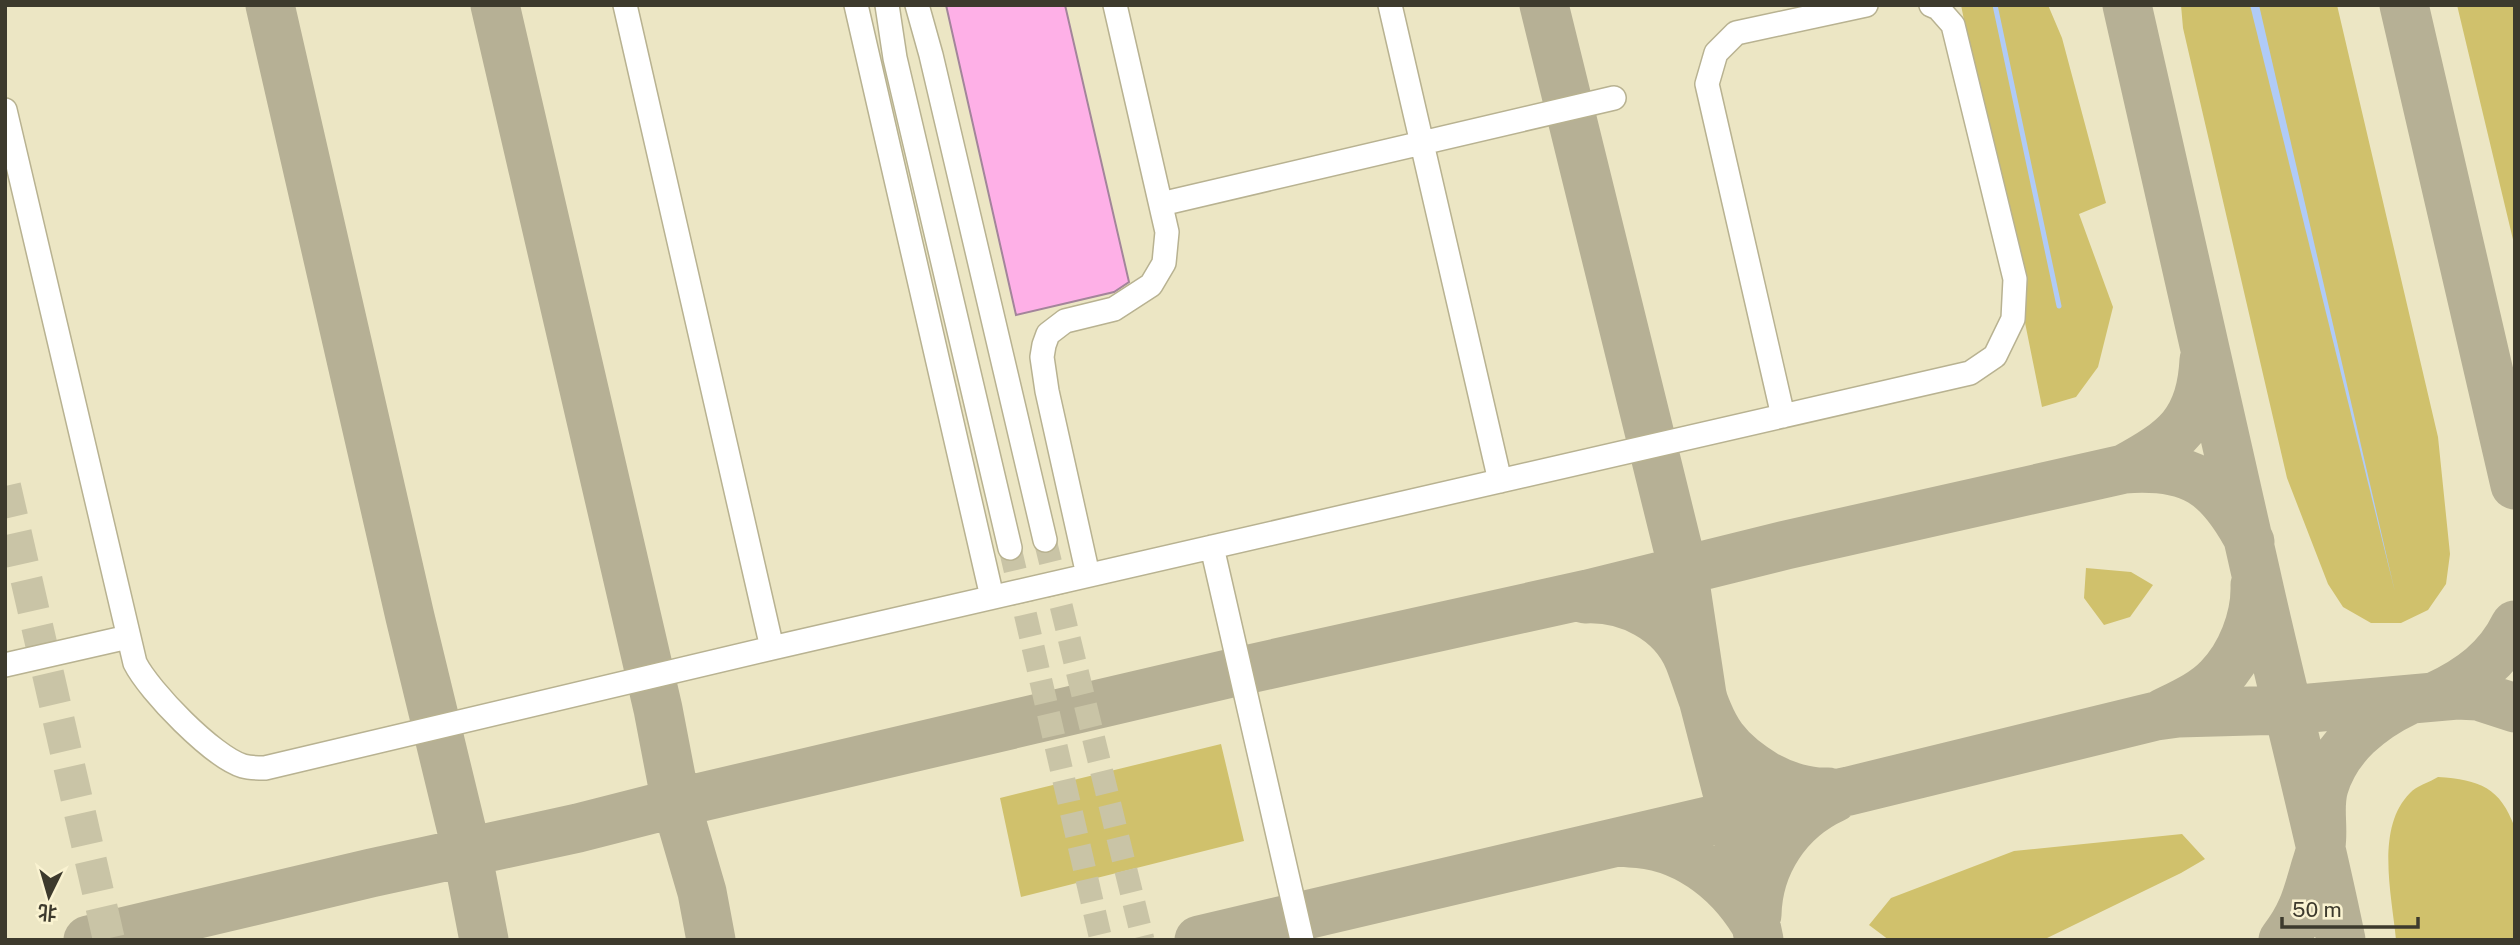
<svg xmlns="http://www.w3.org/2000/svg" width="2520" height="945" viewBox="0 0 2520 945" font-family="'Public Sans','Noto Sans SC',sans-serif">
<style>
.green{fill:#d0c16c}
.water{fill:#b0cbf7}
.lines{fill:none;stroke-linecap:round;stroke-linejoin:round}
.stream{stroke:#b0cbf7;stroke-width:5}
.taxiway{stroke:#b6b095;stroke-width:49}
.building{fill:#feb0e7;stroke:#a3859a;stroke-width:2}
.minor-tunnel{stroke:#c9c4a6;stroke-width:23;stroke-dasharray:23 11;stroke-linecap:butt}
.highway-tunnel{stroke:#c9c4a6;stroke-width:32;stroke-dasharray:32 16;stroke-linecap:butt}
.minor-casing{stroke:#b8b291;stroke-width:26}
.minor{stroke:#fff;stroke-width:23}
</style>
<rect width="100%" height="100%" fill="#ece6c4"/>
<path class="green" d="M1961,5H2048L2062,38L2106,203L2079,214L2113,307L2098,367L2076,397L2042,407Z
M2181,5H2337L2438,437L2450,554L2446,584L2428,610L2401,623H2371L2343,607L2328,584L2287,478L2183,28Z
M2457,5H2515V248Z
M2086,568L2131,572L2153,585L2130,617L2104,625L2084,598Z
M1221,744L1244,841L1021,897L1000,798Z
M2438,777C2480,780 2500,787 2515,828V940H2396C2392,896 2375,828 2410,793C2416,786 2430,782 2438,777Z
M2182,834L2205,859L2181,873L2043,940H1889L1869,925L1891,898L2014,851Z"/>
<path class="water" d="M2250,5H2259L2395,592Z"/>
<g class="lines">
<path class="stream" d="M1995,5L2059,306"/>
<path class="taxiway" d="M270,5L410,617L467,852L484,940
M495,5L658,709L676,803L702,892L711,940
M1544,5L1683,569L1702,695L1733,815L1759,940
M2127,5C2170,195 2213,384 2256,574C2283,696 2316,817 2341,940
M2404,5L2515,485
M2124,469C2175,441 2201,423 2204,360
M1585,599C1627,597 1672,619 1689,660C1699,685 1706,716 1722,738C1734,754 1750,766 1767,776C1785,786 1808,793 1828,792
M2436,696C2470,680 2498,660 2515,625
M2163,713C2181,704 2204,694 2218,679C2241,656 2256,618 2255,585
M1629,843C1682,844 1727,878 1754,922
M1757,915C1758,864 1788,819 1834,798
M88,940L371,873L578,828L676,803L1236,672L1588,594L1786,545L2124,469C2192,464 2219,483 2250,542
M1199,940L1733,815L1849,791L2156,716L2178,713L2287,710L2457,695L2478,696L2515,708
M2283,940C2301,917 2306,900 2314,872C2316,864 2320,855 2321,846C2324,826 2318,807 2324,787C2336,746 2371,718 2407,701"/>
</g>
<path class="building" d="M946,5H1065L1129,282L1114,292L1016,315Z"/>
<g class="lines">
<path class="minor-tunnel" d="M1045,540L1143,940
M1010,548L1101,940"/>
<path class="highway-tunnel" d="M5,486L109,940"/>
<defs>
<path id="minor" d="M625,5L772,648
M856,5L992,597
M887,5L895,58L1010,548
M917,5L931,55L1045,540
M1390,5L1500,481
M5,110L135,663C149,691 213,757 243,766C250,768 258,768 265,768L772,648L1970,373L1995,356L2013,319L2015,279L1953,25L1938,8L1931,5
M1161,204L1614,98
M1783,416L1707,84L1716,53L1736,33L1866,5
M1212,547L1302,940
M1088,575L1047,391L1042,357L1044,345L1048,334L1065,321L1114,309L1151,285L1164,263L1167,232L1115,5
M5,665L128,637"/>
</defs>
<use href="#minor" class="minor-casing"/>
<use href="#minor" class="minor"/>
</g>
<rect width="2520" height="945" fill="none" stroke="#3d3a2d" stroke-width="14"/>
<g transform="translate(49 896) rotate(185)" stroke="#faf3d1" stroke-width="5" paint-order="stroke">
<path d="M0-5L12 26L0 18L-12 26Z" fill="#3d3a2d"/>
<text y="-10" font-size="19" font-weight="bold" text-anchor="middle" fill="#3d3a2d">北</text>
</g>
<path d="M2282 917v10h136v-10" fill="none" stroke="#3d3a2d" stroke-width="3.5"/>
<text x="2292" y="917" font-size="21" fill="#3d3a2d" stroke="#faf3d1" stroke-width="5" paint-order="stroke">50 m</text>
</svg>
